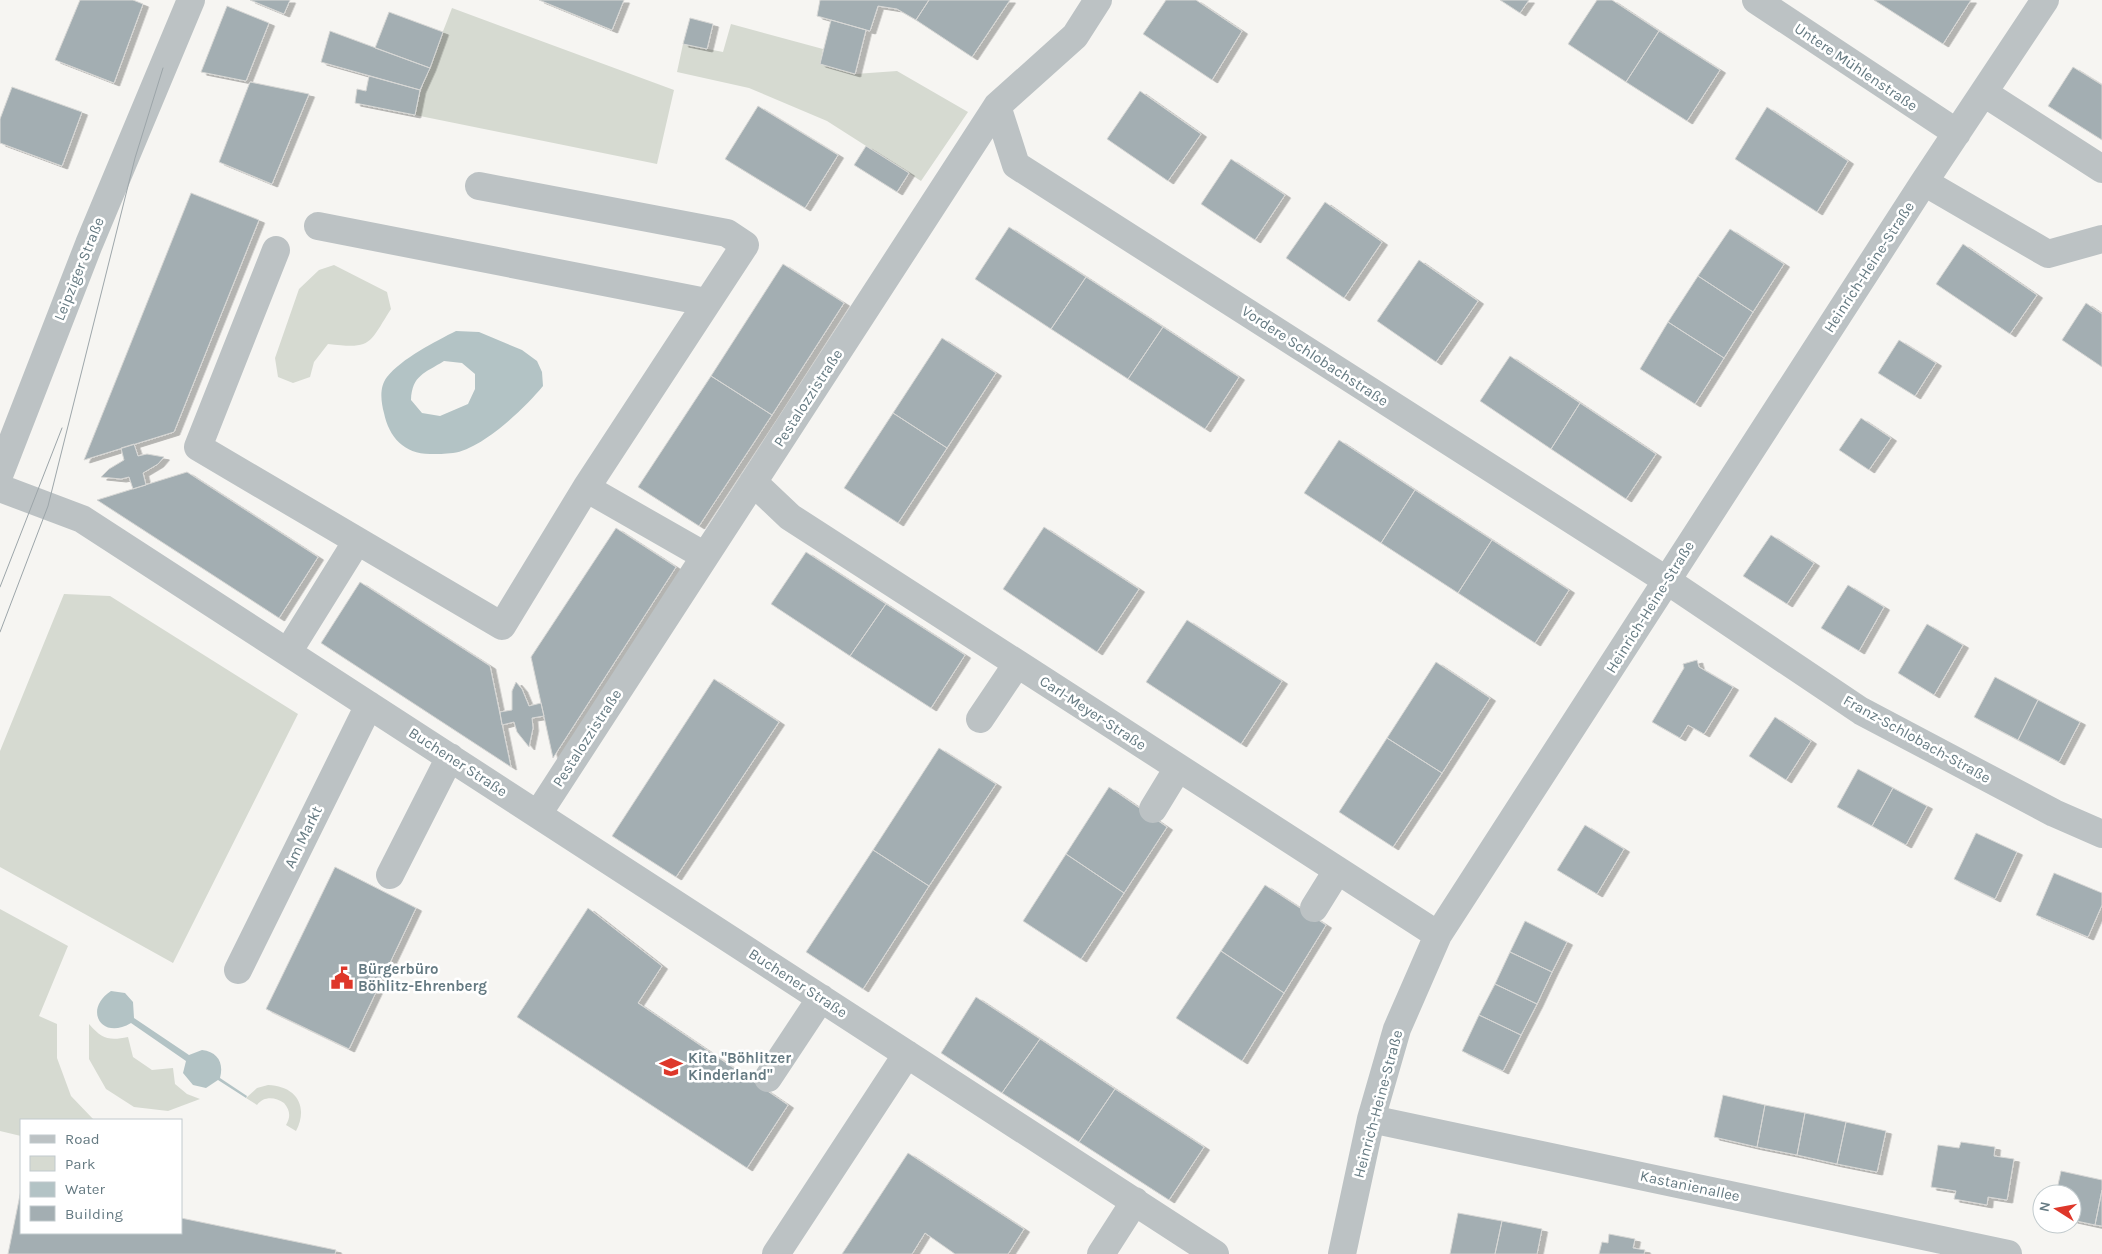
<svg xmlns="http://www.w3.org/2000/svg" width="2102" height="1254" viewBox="0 0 2102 1254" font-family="Karla,sans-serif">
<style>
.green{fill:#d6dad1}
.water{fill:#b3c3c5;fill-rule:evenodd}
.building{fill:#a3aeb2;stroke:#d7d7d5;filter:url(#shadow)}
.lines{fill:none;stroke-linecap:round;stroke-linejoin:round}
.minor{stroke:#bcc2c4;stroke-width:28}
.tram{stroke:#9ca5a9;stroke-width:1}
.labels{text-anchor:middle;stroke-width:5;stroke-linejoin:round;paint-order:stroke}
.street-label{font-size:15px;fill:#657a82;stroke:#fff}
.poi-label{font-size:15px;font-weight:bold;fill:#657a82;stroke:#fff;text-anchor:start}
</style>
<defs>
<filter id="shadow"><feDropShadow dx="5.5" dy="3" stdDeviation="0" flood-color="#0004"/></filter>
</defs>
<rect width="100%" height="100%" fill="#f6f5f2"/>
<path class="green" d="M452,8L674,90L657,164L415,115C422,79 439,43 452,8Z
M731,24L823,49L820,64L824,65L855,74L897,71L968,112L921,181L827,121L749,88L677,72L683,44L723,52Z
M334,265L387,292L391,309C368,345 372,349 328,344L314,362L310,377L293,383L278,377L275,358L299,289L319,270Z
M64,594L110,596L298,714L173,963L0,867V751Z
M0,909L68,946L39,1016L57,1024V1058L71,1096L94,1120H21V1136L0,1131Z
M89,1024C102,1039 109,1041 128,1037L133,1057L152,1070L173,1068L175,1084L187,1094L200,1099L168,1111L134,1107L106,1089L89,1059Z
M268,1085C296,1086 309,1106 296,1131L286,1125C291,1117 290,1110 284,1103C275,1097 264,1096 257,1105L246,1098L257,1088Z"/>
<path class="water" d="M456,331L479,332L522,350L537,361L542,372L543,386C524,409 482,449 453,453C445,454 437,454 430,454C404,454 389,437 384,413C381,402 379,387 387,377C401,359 436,341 456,331ZM444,361L462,363L475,374V389L468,404L440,416L422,413L411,400C412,375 425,373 444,361Z
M111,991L125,993L133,1002L134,1018L189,1055L202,1050C218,1052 224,1063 220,1078L247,1096L246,1098L218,1080L206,1088L193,1085L183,1073L186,1061L131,1023C101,1041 83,1009 111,991Z"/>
<path class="building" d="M80,0H133L143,4L114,83L55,60Z
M250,0H290L284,14Z
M539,0H624L612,30Z
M820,0H929L916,20L897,9L878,6L870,31L817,16Z
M929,0H1010L972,57L916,20Z
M1166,0H1196L1242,31L1212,80L1143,34Z
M1500,0H1529L1520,13Z
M1597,0H1612L1659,31L1626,82L1568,44Z
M1874,0H1971L1943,44Z
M227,6L269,23L246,81L201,72Z
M389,12L443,32L430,68L375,48Z
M690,18L713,24L707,49L683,44Z
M831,20L866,30L855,74L820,64Z
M330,31L430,68L420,90L321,62Z
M1659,31L1720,70L1687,121L1626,82Z
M2073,67L2102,85V140L2048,106Z
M369,76L420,90L415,115L355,103L357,89L366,91Z
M250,82L309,94L272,184L219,162Z
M12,87L82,112L62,166L0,143V119Z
M1140,91L1201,134L1168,181L1107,139Z
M758,106L838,155L805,208L725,159Z
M1767,107L1848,161L1817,212L1735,159Z
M866,146L909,173L897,192L854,165Z
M1231,159L1285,195L1255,240L1201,204Z
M191,193L259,220L174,432L84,460Z
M1325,202L1382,242L1344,298L1286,258Z
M1009,227L1086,277L1051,329L975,279Z
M1730,229L1784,264L1753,312L1698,276Z
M1963,244L2037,295L2010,334L1936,284Z
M1419,260L1478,301L1436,362L1377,321Z
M783,264L844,303L772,415L711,376Z
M1698,276L1753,312L1724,358L1668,322Z
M1086,277L1163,327L1128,379L1051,329Z
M2086,303L2102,314V367L2062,340Z
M1668,322L1724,358L1695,404L1640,369Z
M1163,327L1239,377L1205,429L1128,379Z
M942,338L996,373L947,448L893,413Z
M1899,340L1936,363L1915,396L1878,373Z
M1510,356L1580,403L1551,449L1480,401Z
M711,376L772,415L699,526L638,487Z
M1580,403L1656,454L1626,499L1551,449Z
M893,413L947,448L898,523L844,488Z
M1861,418L1891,438L1869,470L1839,450Z
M1339,440L1415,490L1381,543L1304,493Z
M134,444L138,456L147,454L164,457L158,464L143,473L146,485L133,489L129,477L121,479L101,477L109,469L124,460L121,448Z
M187,472L318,557L279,618L97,500Z
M1415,490L1492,540L1458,593L1381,543Z
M1044,527L1139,589L1097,652L1003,589Z
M616,528L676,567L553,758L531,657Z
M1771,535L1814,563L1787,604L1743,576Z
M1492,540L1569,590L1535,643L1458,593Z
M806,552L886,604L850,656L771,604Z
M360,582L490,666L511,767L321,643Z
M1848,585L1884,607L1859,651L1821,628Z
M886,604L965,655L931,708L850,656Z
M1187,620L1282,681L1241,744L1146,682Z
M1927,624L1963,645L1934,695L1898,673Z
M1697,660L1699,667L1733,687L1704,734L1688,725L1680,738L1652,722L1684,668L1683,664Z
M1436,662L1490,698L1442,773L1387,738Z
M1995,677L2038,700L2018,740L1974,717Z
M714,679L779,722L676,877L612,836Z
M516,682L522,689L529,706L541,703L544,716L532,718L533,728L529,747L517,732L514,722L502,725L500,712L512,710V691Z
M2038,700L2080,722L2059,762L2018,740Z
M1775,717L1811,741L1786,780L1749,756Z
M1387,738L1442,773L1393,847L1339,812Z
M939,748L996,784L929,886L873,850Z
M1858,769L1893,788L1872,826L1837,807Z
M1109,787L1167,827L1124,893L1066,854Z
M1893,788L1927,806L1906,845L1872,826Z
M1585,825L1624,849L1597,894L1557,870Z
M1976,833L2017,852L1995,899L1954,879Z
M873,850L929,886L863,989L806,952Z
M1066,854L1124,893L1081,959L1023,921Z
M335,867L416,908L349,1049L266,1009Z
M2054,873L2102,893V905L2088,937L2036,915Z
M1265,885L1326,925L1284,993L1221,951Z
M588,908L662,966L638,1003L788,1105L747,1168L517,1017Z
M1525,921L1567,942L1552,972L1510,952Z
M1221,951L1284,993L1242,1061L1176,1018Z
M1510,952L1552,972L1537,1004L1495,984Z
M1495,984L1537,1004L1521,1035L1479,1015Z
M976,997L1040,1039L1002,1093L941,1053Z
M1479,1015L1521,1035L1503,1071L1462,1051Z
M1040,1039L1115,1089L1079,1142L1002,1093Z
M1115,1089L1204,1147L1169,1200L1079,1142Z
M1723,1095L1765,1105L1757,1147L1714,1137Z
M1765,1105L1805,1113L1797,1155L1757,1147Z
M1805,1113L1846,1122L1837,1164L1797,1155Z
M1846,1122L1886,1131L1877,1172L1837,1164Z
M1961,1142L1995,1147L1994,1156L2014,1159L2007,1200L1988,1197L1987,1205L1954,1199L1956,1191L1931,1187L1938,1145L1959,1148Z
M908,1153L1024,1229L1008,1254H955L925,1233L912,1254H842Z
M2061,1171L2102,1180V1190L2095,1225L2072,1220V1194H2056Z
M21,1190V1233H181V1218L336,1250L335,1254H8Z
M2102,1190V1226L2095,1225Z
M1458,1213L1502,1221L1495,1254H1450Z
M1502,1221L1542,1229L1537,1254H1495Z
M1609,1234L1635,1239L1633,1248L1645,1250L1644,1254H1599L1602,1242L1608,1243Z"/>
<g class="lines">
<path class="minor" d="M1756,0L1957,133
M1984,93L2102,169
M997,106L1016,165L1666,580L1861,711L2054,813L2102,834
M1924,182L2048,254L2102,239
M318,226L706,302
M276,250L198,447L502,626L586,488L745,245L727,233L479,186
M0,473L89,244L191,0
M753,482L790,517L1438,935
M0,488L82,519L1215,1254
M586,488L705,556
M288,652L357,541
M980,719L1017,664
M1153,809L1178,768
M538,814L997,106L1075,36L1098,0
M390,875L450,757
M1314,908L1337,871
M238,970L369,705
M768,1078L821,998
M1371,1119L2008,1254
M776,1254L907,1054
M1101,1254L1135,1201
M1342,1254L1371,1119L1397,1029L1438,935L1924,182L2045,0"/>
<path class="tram" d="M0,587L62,428
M0,632L48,506L135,158L163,68"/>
</g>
<defs>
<symbol id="civic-bare" viewBox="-9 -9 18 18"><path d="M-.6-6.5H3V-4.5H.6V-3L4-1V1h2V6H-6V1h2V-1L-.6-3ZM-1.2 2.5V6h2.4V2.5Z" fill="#de372a" stroke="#fff" stroke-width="2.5" paint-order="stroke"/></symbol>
<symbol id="school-bare" viewBox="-9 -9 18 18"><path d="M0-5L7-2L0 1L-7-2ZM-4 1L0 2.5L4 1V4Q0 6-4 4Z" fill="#de372a" stroke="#fff" stroke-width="2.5" paint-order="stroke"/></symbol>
</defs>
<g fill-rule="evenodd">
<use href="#civic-bare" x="326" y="962" width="32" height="32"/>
<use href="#school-bare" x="655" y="1051" width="32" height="32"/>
</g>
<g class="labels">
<g class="street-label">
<text transform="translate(1856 67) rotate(34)" y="5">Untere Mühlenstraße</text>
<text transform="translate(1869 267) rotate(-57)" y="5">Heinrich-Heine-Straße</text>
<text transform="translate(79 269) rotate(-68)" y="5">Leipziger Straße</text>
<text transform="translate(1315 356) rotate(33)" y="5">Vordere Schlobachstraße</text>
<text transform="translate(808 398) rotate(-57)" y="5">Pestalozzistraße</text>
<text transform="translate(1650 607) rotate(-58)" y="5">Heinrich-Heine-Straße</text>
<text transform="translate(1093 713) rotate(33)" y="5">Carl-Meyer-Straße</text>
<text transform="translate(587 738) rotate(-57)" y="5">Pestalozzistraße</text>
<text transform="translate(1917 739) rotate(29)" y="5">Franz-Schlobach-Straße</text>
<text transform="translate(458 762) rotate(33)" y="5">Buchener Straße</text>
<text transform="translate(303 837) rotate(-64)" y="5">Am Markt</text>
<text transform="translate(798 983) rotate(33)" y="5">Buchener Straße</text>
<text transform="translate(1378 1104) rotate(-75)" y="5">Heinrich-Heine-Straße</text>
<text transform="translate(1690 1186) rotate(12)" y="5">Kastanienallee</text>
</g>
<g class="poi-label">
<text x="358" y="974">Bürgerbüro<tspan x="358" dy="17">Böhlitz-Ehrenberg</tspan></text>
<text x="688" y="1063">Kita "Böhlitzer<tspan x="688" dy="17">Kinderland"</tspan></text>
</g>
</g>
<rect x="20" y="1119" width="162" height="115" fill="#ffffff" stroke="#c1cacd"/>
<rect x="30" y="1135" width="25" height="8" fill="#bcc2c4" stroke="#c1cacd"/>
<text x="65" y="1144" font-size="15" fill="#657a82">Road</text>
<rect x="30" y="1156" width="25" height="15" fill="#d6dad1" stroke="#c1cacd"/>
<text x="65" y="1169" font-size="15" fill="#657a82">Park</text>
<rect x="30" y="1182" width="25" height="15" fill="#b3c3c5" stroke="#c1cacd"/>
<text x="65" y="1194" font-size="15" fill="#657a82">Water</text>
<rect x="30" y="1206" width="25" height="15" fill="#a3aeb2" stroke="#c1cacd"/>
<text x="65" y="1219" font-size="15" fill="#657a82">Building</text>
<g transform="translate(2057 1209) rotate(281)"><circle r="24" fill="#ffffff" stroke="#c1cacd"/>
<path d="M0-4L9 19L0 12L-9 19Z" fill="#de372a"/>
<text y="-8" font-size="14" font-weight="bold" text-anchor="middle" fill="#657a82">N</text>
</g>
</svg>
